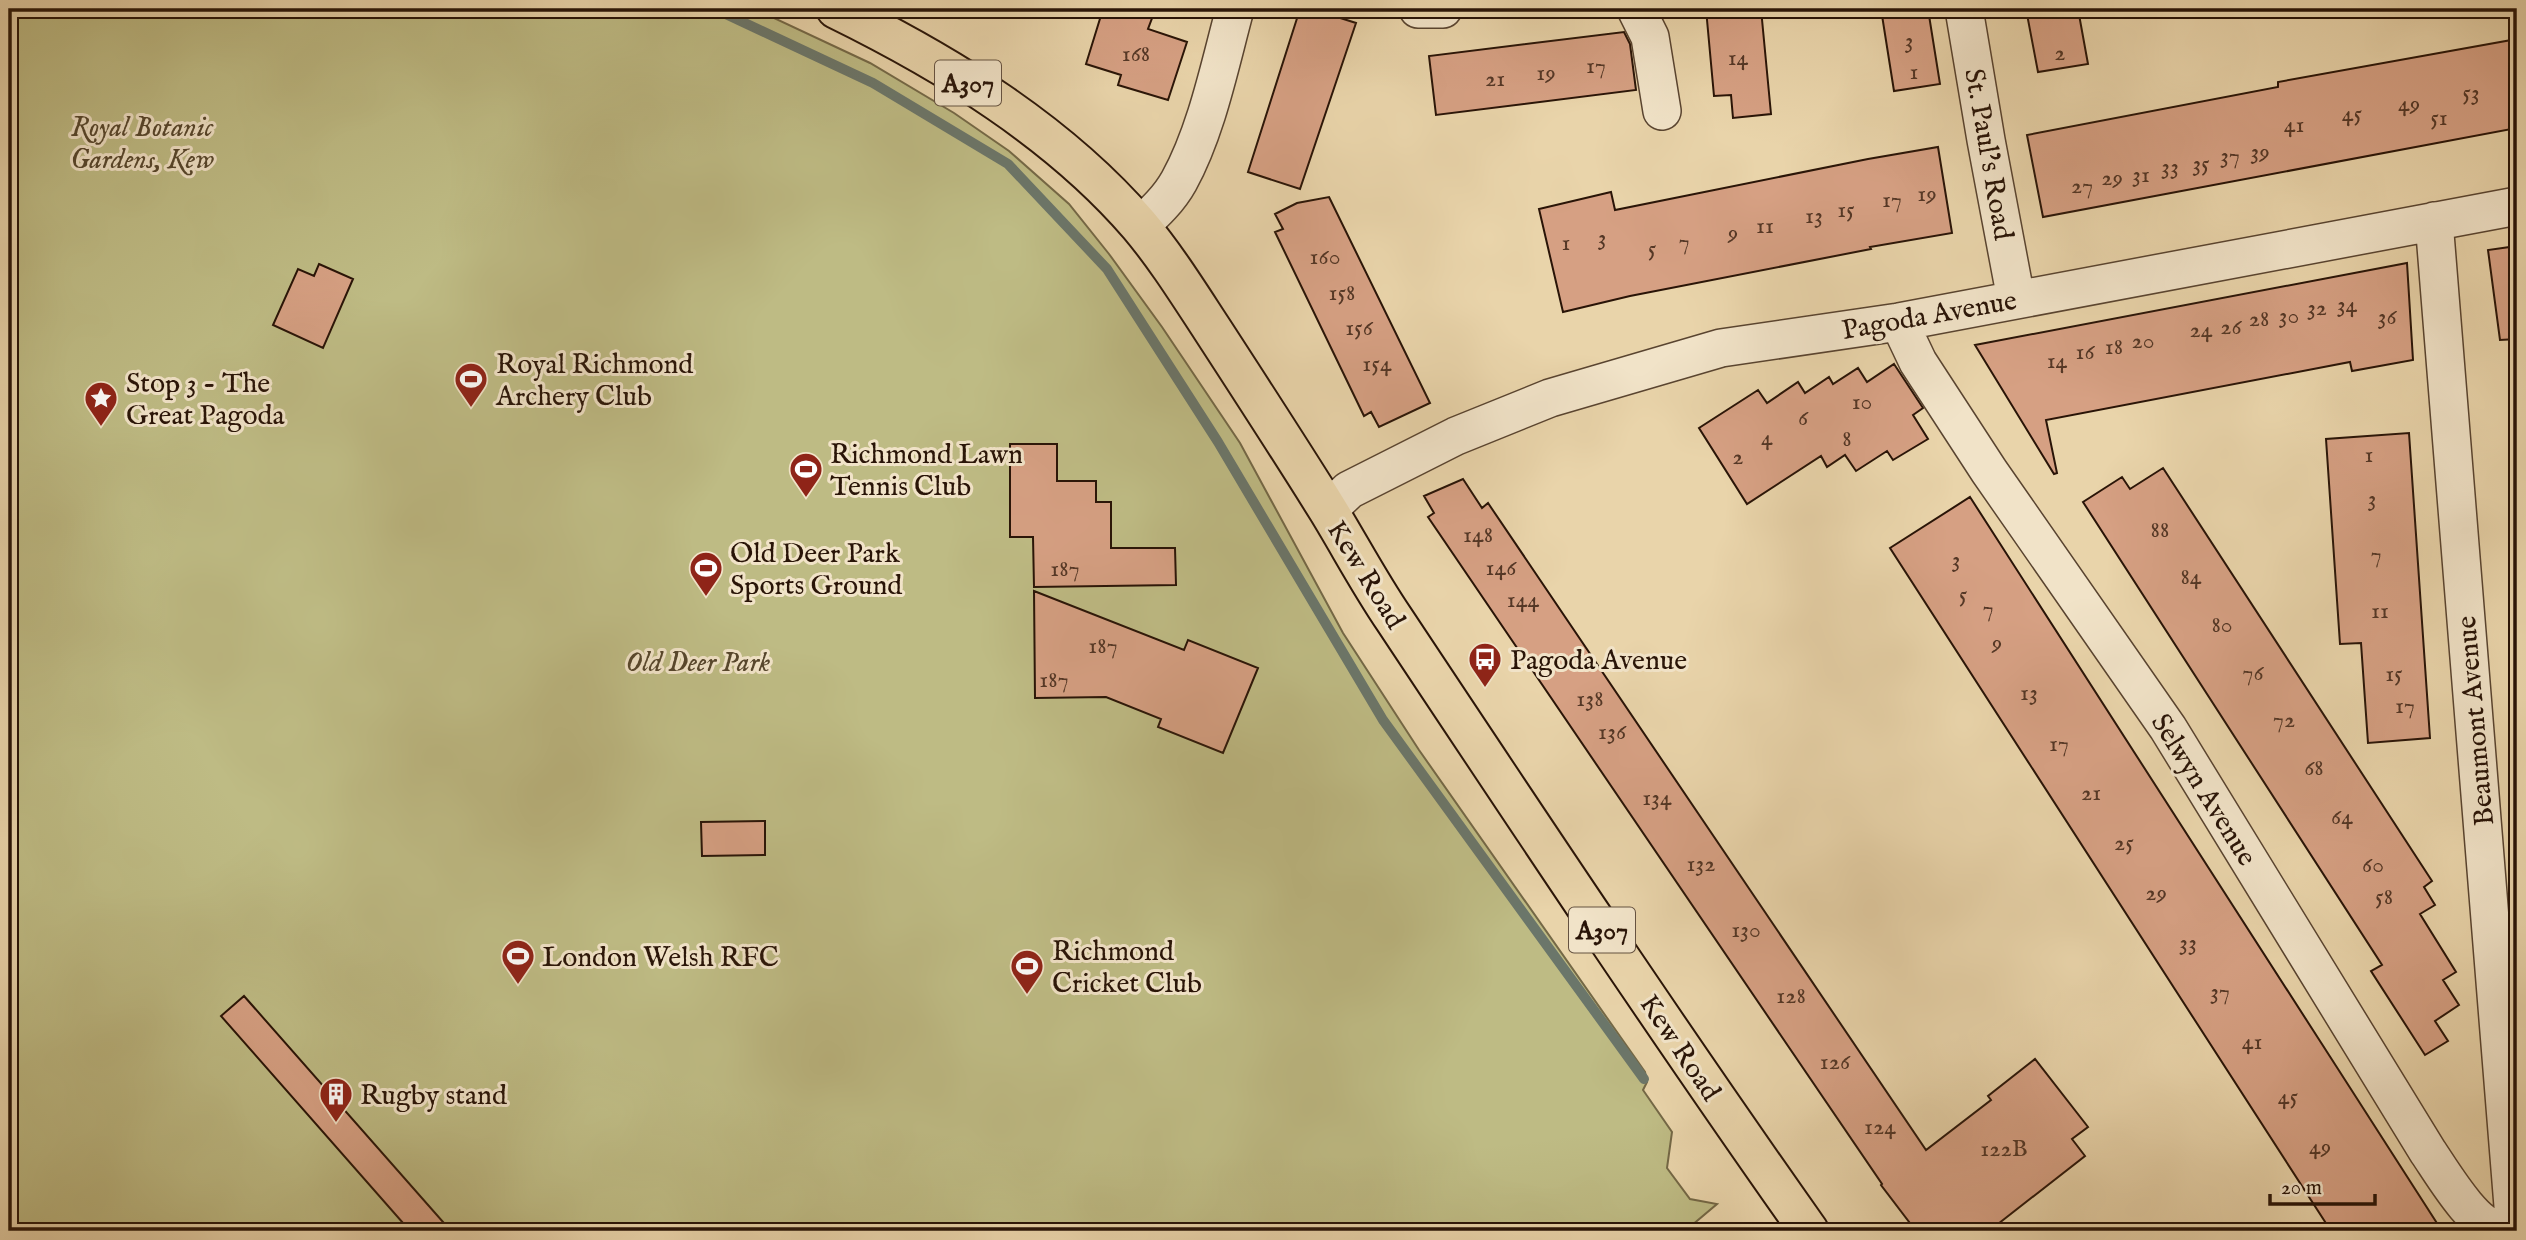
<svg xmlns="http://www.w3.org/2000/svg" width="2526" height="1240" viewBox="0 0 2526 1240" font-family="'IM FELL English',serif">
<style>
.green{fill:#bebb84;stroke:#746846;stroke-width:2}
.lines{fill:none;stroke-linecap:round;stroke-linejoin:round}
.stream{stroke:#6b766a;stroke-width:10}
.building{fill:#d6a083;stroke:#291407;stroke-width:2}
.street-casing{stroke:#594430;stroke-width:40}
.primary-casing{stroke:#291407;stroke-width:42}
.street{stroke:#f1e3c8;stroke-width:37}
.primary{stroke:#e9d4aa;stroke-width:38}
.labels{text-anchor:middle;stroke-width:6;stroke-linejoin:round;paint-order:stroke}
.number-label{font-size:24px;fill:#543726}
.shield{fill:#f1e3c8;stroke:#655241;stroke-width:2}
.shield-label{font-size:26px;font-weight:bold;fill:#291407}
.park-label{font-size:28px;font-style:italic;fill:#56462c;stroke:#f1e3c8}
.street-label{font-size:28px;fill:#291407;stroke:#f1e3c8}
.poi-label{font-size:28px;fill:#291407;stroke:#f1e3c8;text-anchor:start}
</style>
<rect width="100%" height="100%" fill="#e9d4aa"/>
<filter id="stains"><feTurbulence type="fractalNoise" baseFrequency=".00286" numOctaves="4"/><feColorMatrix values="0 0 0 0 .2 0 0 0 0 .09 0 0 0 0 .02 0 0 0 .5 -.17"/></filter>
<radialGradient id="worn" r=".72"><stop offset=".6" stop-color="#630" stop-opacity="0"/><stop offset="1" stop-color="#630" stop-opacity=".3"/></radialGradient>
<path class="green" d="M9,9H755L870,63L954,113L1009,151L1069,204L1109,254L1162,327L1240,443L1343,633L1419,750L1645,1072L1647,1082L1643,1090L1672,1132L1667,1168L1690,1199L1717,1204L1685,1231H9Z"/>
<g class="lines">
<path class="stream" d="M715,9L873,83L1008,164L1107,269L1218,442L1383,720L1644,1079"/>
</g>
<path class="building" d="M1103,9H1139L1154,13L1148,29L1187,42L1168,100L1118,85L1121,75L1086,64Z
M1300,9H1312L1356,23L1300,189L1248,172Z
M1706,9H1761L1771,114L1733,118L1731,95L1714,96Z
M1881,9H1928L1940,84L1894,91Z
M2026,9H2078L2088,64L2038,72Z
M1624,32L1630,44L1636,90L1436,115L1429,56Z
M2517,39V128L2043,217L2027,135L2278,87V82Z
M1938,147L1952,233L1870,247L1871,249L1630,296L1563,312L1539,209L1611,192L1615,210L1868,159Z
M1329,197L1430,403L1379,427L1371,412L1364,416L1275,232L1283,229L1275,214L1297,203Z
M2517,246V339L2500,340L2488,250Z
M2407,263L2413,360L2352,371L2350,362L2046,420L2057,473L2054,474L1975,345Z
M319,264L353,279L323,348L273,325L298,269L314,276Z
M1894,364L1923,408L1913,415L1928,439L1893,460L1887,451L1856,471L1845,455L1827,467L1821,456L1747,504L1699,428L1758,390L1767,403L1798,382L1805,393L1829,377L1833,384L1858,368L1867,382Z
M2409,433L2430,738L2368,743L2361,643L2340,644L2326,439Z
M1010,444H1057V481H1096V502H1111V548H1175L1176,585L1034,587L1033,537H1010Z
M2163,468L2432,881L2424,887L2435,905L2420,914L2456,972L2443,980L2459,1005L2435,1021L2448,1041L2425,1055L2371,971L2382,965L2083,502L2122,477L2130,489Z
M1463,479L1482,508L1488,503L1926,1150L1991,1100L1988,1096L2035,1059L2088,1127L2072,1139L2085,1156L1989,1231H1916L1881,1185L1882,1184L1428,517L1434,513L1424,496Z
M1970,497L2338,1069L2442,1231H2331L1890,548Z
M1034,591L1184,650L1188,640L1258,668L1223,753L1158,727L1161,719L1106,697L1035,698Z
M765,821V855L702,856L701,822Z
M244,996L451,1231H410L221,1016Z"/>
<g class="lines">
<defs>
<path id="street" d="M1418,9H1443
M1636,9L1650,37L1662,111
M1964,9L1986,140L2016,299
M2434,221L2515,1231
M1140,226C1155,212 1169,199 1179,181C1207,130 1220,64 1235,9
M1899,322L1918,362L1989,471L2168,728L2428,1152C2440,1169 2476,1231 2498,1228C2502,1227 2509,1223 2513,1221
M1328,510L1349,490L1456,436L1550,398L1721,348L1899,322L2517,206"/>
<path id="primary" d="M836,9C946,63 1058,131 1139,225C1166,257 1189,294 1212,329C1251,389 1290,449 1328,510C1350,546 1370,584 1394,619C1530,824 1667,1030 1809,1231"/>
</defs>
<use href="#street" class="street-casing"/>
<use href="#primary" class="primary-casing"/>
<use href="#street" class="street"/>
<use href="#primary" class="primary"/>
</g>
<defs>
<symbol id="stadium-pin" viewBox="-11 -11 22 30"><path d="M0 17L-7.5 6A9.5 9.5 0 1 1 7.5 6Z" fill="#8f2418" stroke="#f1e3c8"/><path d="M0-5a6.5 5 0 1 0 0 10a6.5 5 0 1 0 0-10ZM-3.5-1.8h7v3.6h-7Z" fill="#fff"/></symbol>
<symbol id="sight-pin" viewBox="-11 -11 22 30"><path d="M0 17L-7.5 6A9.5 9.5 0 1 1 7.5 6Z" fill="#8f2418" stroke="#f1e3c8"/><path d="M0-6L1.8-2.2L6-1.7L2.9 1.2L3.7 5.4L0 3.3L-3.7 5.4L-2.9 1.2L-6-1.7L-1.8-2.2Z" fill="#fff"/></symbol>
<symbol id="bus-pin" viewBox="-11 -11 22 30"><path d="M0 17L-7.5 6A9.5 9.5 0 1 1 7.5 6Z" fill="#8f2418" stroke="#f1e3c8"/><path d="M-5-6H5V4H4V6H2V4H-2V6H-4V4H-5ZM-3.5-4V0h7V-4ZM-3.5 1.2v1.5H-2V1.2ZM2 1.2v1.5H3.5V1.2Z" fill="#fff"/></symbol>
<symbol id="building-pin" viewBox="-11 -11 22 30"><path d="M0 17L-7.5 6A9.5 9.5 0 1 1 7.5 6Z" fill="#8f2418" stroke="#f1e3c8"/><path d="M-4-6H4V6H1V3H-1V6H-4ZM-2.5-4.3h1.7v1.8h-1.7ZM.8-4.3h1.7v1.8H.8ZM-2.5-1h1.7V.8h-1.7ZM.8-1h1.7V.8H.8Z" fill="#fff"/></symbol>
</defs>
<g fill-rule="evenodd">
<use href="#stadium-pin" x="452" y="360" width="38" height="52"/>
<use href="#sight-pin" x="82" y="379" width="38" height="52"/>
<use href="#stadium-pin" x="787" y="450" width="38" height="52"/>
<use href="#stadium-pin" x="687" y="549" width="38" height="52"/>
<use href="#bus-pin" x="1466" y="640" width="38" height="52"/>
<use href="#stadium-pin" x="499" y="937" width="38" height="52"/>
<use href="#stadium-pin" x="1008" y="947" width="38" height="52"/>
<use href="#building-pin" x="317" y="1075" width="38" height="52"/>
</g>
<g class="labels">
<g class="number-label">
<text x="1909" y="48">3</text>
<text x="2060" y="60">2</text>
<text x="1136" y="61">168</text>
<text x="1738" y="65">14</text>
<text x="1596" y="73">17</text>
<text x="1914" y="79">1</text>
<text x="1546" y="80">19</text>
<text x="1495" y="86">21</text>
<text x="2471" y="100">53</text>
<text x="2409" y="111">49</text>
<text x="2352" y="121">45</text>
<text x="2439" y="125">51</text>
<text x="2294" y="132">41</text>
<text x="2260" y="159">39</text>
<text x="2230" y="163">37</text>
<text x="2201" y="171">35</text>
<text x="2170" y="174">33</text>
<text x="2141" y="182">31</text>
<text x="2112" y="185">29</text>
<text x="2082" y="193">27</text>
<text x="1927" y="201">19</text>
<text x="1892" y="207">17</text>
<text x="1846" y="217">15</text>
<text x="1814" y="223">13</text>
<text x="1765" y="233">11</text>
<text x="1733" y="240">9</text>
<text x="1602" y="245">3</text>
<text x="1684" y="249">7</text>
<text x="1566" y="250">1</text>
<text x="1652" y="256">5</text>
<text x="1325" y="264">160</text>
<text x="1342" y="300">158</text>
<text x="2347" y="312">34</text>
<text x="2317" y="315">32</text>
<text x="2289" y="323">30</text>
<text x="2387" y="324">36</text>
<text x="2259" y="326">28</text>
<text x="2231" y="334">26</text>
<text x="1359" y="335">156</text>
<text x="2201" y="337">24</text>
<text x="2143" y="348">20</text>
<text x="2114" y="354">18</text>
<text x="2085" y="359">16</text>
<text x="2057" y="368">14</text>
<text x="1377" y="371">154</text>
<text x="1862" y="409">10</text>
<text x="1803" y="425">6</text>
<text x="1767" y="445">4</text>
<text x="1847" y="446">8</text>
<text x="2369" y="462">1</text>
<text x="1738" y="464">2</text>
<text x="2372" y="506">3</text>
<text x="2160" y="537">88</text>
<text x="1478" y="542">148</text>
<text x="2376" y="562">7</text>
<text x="1956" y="567">3</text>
<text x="1501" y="575">146</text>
<text x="1065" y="576">187</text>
<text x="2191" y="584">84</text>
<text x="1963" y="602">5</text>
<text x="1523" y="607">144</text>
<text x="1988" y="616">7</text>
<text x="2380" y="618">11</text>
<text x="2222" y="632">80</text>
<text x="1997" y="650">9</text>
<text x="1103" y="653">187</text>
<text x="2253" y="680">76</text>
<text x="2394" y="681">15</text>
<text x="1054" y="687">187</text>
<text x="2029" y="700">13</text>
<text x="1590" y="706">138</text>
<text x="2405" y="713">17</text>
<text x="2284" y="727">72</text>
<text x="1612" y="739">136</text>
<text x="2059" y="751">17</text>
<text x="2314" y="775">68</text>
<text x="2091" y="800">21</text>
<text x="1657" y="805">134</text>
<text x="2342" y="824">64</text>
<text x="2124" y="850">25</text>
<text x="1701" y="871">132</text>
<text x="2373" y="872">60</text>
<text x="2156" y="900">29</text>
<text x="2384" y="904">58</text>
<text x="1746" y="937">130</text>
<text x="2188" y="950">33</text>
<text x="2220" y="999">37</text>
<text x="1791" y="1003">128</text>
<text x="2252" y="1049">41</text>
<text x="1835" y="1069">126</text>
<text x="2288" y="1104">45</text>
<text x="1880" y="1134">124</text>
<text x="2320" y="1154">49</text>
<text x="2004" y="1156">122B</text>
</g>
<g class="shield">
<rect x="935" y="60.5" width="66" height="45" rx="5"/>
<rect x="1569" y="907.5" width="66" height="45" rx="5"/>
</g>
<g class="shield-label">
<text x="968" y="92">A307</text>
<text x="1602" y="939">A307</text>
</g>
<g class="park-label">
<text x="142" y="136">Royal Botanic<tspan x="142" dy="32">Gardens, Kew</tspan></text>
<text x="698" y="671">Old Deer Park</text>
</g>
<g class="street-label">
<text transform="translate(1990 154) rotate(80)" y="10">St. Paul’s Road</text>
<text transform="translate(1929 314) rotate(-10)" y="10">Pagoda Avenue</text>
<text transform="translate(1367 574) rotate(58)" y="10">Kew Road</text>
<text transform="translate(2474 721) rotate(-95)" y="10">Beaumont Avenue</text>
<text transform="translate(2205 789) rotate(58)" y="10">Selwyn Avenue</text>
<text transform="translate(1681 1047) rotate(56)" y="10">Kew Road</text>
</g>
<g class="poi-label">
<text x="496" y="373">Royal Richmond<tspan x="496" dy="32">Archery Club</tspan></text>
<text x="126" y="392">Stop 3 - The<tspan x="126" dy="32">Great Pagoda</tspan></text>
<text x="830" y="463">Richmond Lawn<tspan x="830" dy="32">Tennis Club</tspan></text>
<text x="730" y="562">Old Deer Park<tspan x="730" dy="32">Sports Ground</tspan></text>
<text x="1510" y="669">Pagoda Avenue</text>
<text x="1052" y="960">Richmond<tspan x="1052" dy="32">Cricket Club</tspan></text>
<text x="542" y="966">London Welsh RFC</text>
<text x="360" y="1104">Rugby stand</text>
</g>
</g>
<rect width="2526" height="1240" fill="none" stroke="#e9d4aa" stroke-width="35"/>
<rect x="10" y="10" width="2505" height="1219" fill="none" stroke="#291407" stroke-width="3.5"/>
<rect x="18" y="18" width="2491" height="1205" fill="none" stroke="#291407" stroke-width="2"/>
<path d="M2270 1194v10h105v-10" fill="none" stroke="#291407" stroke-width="3.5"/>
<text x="2281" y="1194" font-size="21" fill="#291407" stroke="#f1e3c8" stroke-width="5" paint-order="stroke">20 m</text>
<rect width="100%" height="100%" filter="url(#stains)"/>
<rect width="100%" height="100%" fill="url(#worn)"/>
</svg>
